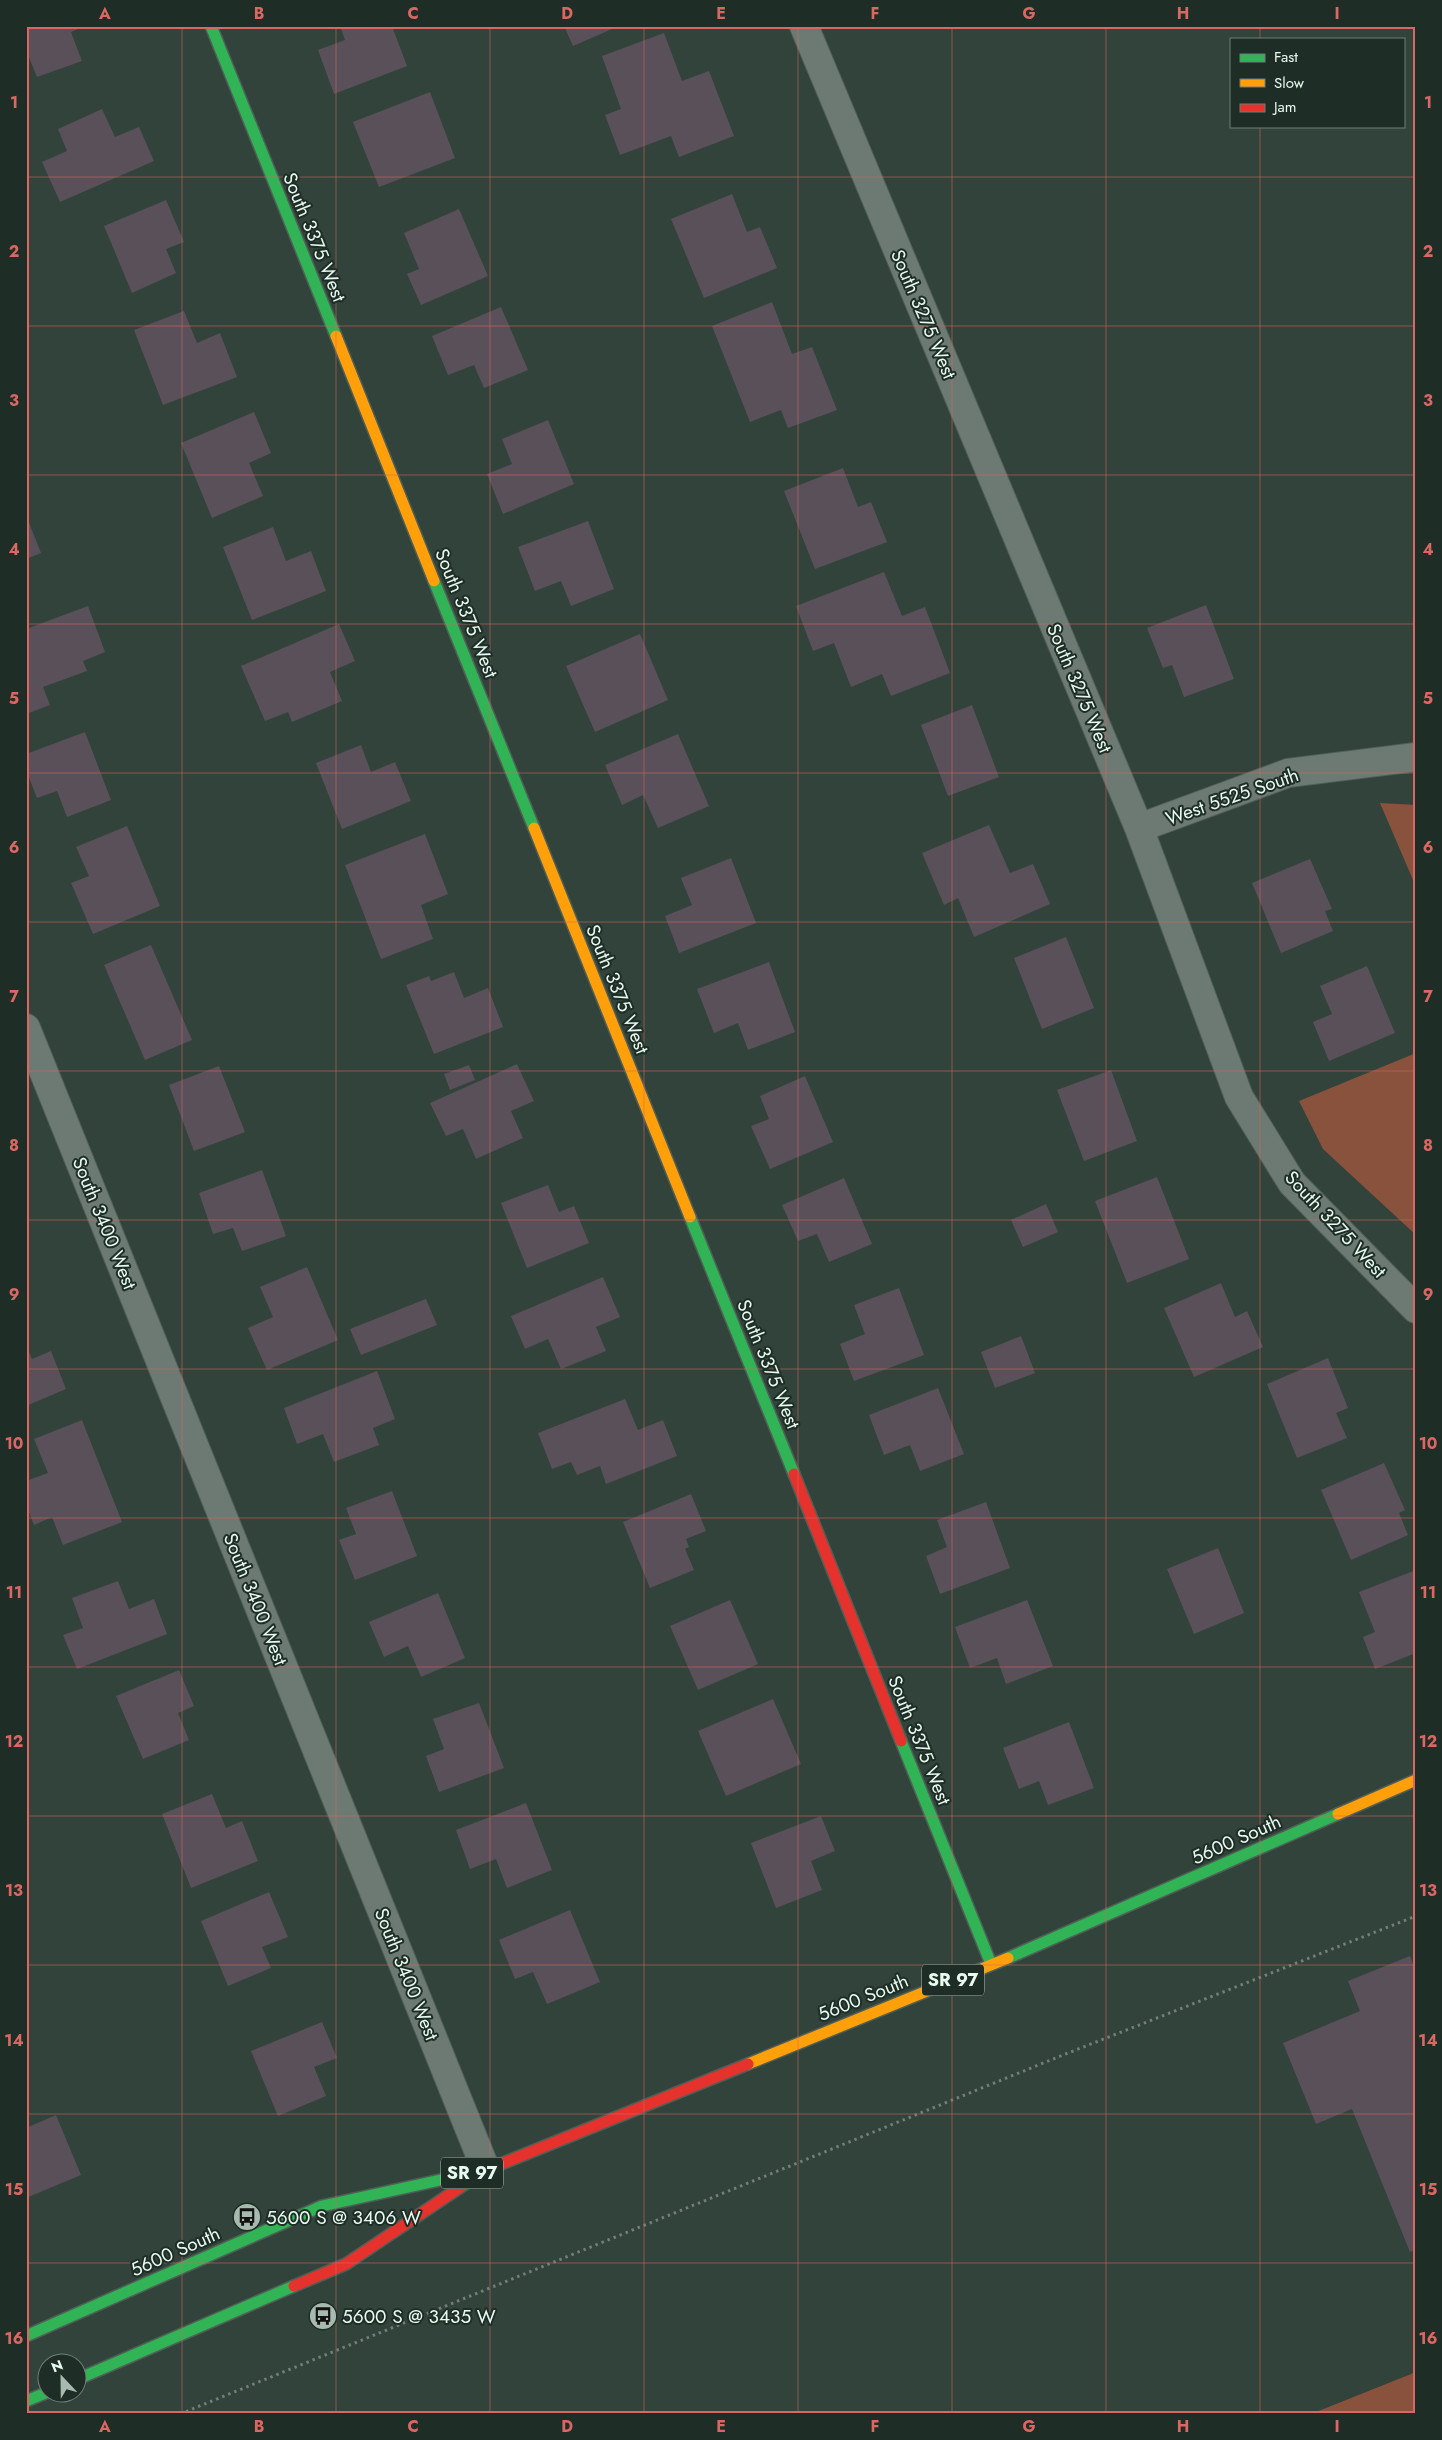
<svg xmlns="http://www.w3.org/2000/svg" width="1442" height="2440" viewBox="0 0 1442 2440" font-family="Jost,sans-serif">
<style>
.green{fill:#88523d}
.building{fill:#5a505a}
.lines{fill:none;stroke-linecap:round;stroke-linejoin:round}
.street-casing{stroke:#4f5f57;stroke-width:30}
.fast-casing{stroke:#4f5f57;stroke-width:14}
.slow-casing{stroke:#4f5f57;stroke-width:14}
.jam-casing{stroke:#4f5f57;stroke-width:14}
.path{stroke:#727e77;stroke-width:3;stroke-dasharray:2.5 4;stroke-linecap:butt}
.street{stroke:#6c7a73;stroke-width:28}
.fast{stroke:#30b455;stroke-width:11}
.slow{stroke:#ff9f0a;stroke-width:11}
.jam{stroke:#e5322d;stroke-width:11}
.grid{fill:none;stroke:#db6764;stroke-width:1;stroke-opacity:0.55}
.labels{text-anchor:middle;stroke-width:4;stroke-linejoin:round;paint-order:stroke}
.shield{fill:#1e2d25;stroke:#abbcb2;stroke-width:1}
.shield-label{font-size:18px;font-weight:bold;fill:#e7faef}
.street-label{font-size:19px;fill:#e7faef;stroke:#1e2d25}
.poi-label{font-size:19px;fill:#e7faef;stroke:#1e2d25;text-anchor:start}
.neatline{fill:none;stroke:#db6764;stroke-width:2}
.grid-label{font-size:16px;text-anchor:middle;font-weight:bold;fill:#db6764}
</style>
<rect width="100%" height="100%" fill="#31433a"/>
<path class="green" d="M1380,803L1416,805V887Z
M1416,1053V1235L1323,1149L1299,1101Z
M1416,2372V2414H1311Z"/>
<path class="building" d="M26,26H85L71,32L82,61L37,77L26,50Z
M340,26H392L407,66L334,94L318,50L345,40Z
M564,26H619L573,46Z
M664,33L682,81L709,71L734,136L679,157L671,136L620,155L605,115L621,109L602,56Z
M430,92L455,158L379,187L353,122Z
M102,109L115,137L139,127L154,161L60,202L42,162L67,151L58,129Z
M732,194L747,232L760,227L777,268L704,298L671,219Z
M166,200L184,242L166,249L176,273L132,293L104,226Z
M459,209L488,276L421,305L407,274L419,269L404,233Z
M772,302L792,354L812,347L837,410L788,428L781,410L750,422L712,326Z
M501,307L528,370L484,388L474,365L448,375L432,336Z
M184,311L197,343L220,333L237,377L163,405L134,330Z
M254,412L271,453L249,463L263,496L212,518L181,443Z
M548,420L574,484L503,514L487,474L512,464L502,439Z
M843,468L858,507L871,502L887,542L815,569L784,491Z
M26,515L41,553L26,559Z
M588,521L614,589L571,606L561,581L535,591L518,547Z
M273,527L286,561L311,551L326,591L252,620L223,547Z
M884,572L902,616L925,607L950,673L891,696L882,674L851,687L834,643L813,651L796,606Z
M1206,605L1234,679L1184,697L1172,665L1163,668L1147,628Z
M88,606L105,652L83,661L87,671L43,687L50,705L26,714V629Z
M339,624L355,661L330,672L342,701L292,722L288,712L265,721L241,666Z
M640,634L668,700L595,732L566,666Z
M972,705L999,777L948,796L921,725Z
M85,732L111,800L67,817L57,791L37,798L26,770V754Z
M678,734L709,806L658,828L643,795L622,805L605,765Z
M361,745L371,772L395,762L411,801L342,829L316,763Z
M989,825L1010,873L1033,864L1050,904L974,937L958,898L944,905L922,853Z
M127,826L160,906L93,934L71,883L89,876L76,847Z
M425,834L448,894L421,905L433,939L381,959L345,865Z
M731,858L756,923L679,953L665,916L692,905L681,878Z
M1310,859L1332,909L1325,911L1333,931L1281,953L1252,883Z
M1066,937L1094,1008L1042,1029L1014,958Z
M151,945L192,1040L145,1060L104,965Z
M769,962L795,1032L748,1050L738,1023L714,1033L697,989Z
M1367,966L1395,1033L1329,1061L1313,1022L1332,1014L1320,986Z
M454,972L464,998L488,988L503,1027L434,1054L406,985L429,976L431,981Z
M517,1064L534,1101L511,1111L523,1138L476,1159L463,1129L446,1136L430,1103Z
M469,1065L475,1080L450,1090L444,1074Z
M219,1066L245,1132L194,1151L169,1085Z
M1111,1070L1137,1141L1084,1161L1057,1090Z
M805,1076L833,1142L770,1169L751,1126L769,1119L760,1096Z
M262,1170L286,1236L242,1251L233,1228L213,1234L199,1193Z
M1157,1177L1189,1259L1127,1283L1095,1201Z
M844,1178L872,1244L829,1262L817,1234L798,1241L782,1205Z
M548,1185L559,1212L574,1206L589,1243L527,1268L501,1203Z
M1046,1204L1058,1232L1023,1247L1011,1220Z
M307,1267L338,1340L267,1370L248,1328L273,1317L260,1287Z
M603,1277L620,1317L596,1327L606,1351L561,1369L548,1339L525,1349L511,1316Z
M1221,1283L1235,1317L1247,1311L1263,1347L1194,1377L1164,1308Z
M899,1288L924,1355L854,1381L840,1344L865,1334L854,1305Z
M426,1299L437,1325L361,1355L350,1329Z
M1021,1336L1035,1373L995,1388L981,1352Z
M26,1345L32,1359L51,1351L66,1389L26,1406Z
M1328,1358L1348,1408L1336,1413L1347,1438L1297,1458L1267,1384Z
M377,1371L395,1419L373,1428L379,1445L334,1462L323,1434L297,1444L284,1408Z
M938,1388L964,1454L920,1471L910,1445L884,1455L869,1415Z
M625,1399L638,1430L663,1420L677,1456L606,1484L600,1466L577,1475L571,1462L552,1469L538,1433Z
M82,1420L122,1522L63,1545L52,1517L34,1525L26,1505V1481L48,1473L34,1439Z
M1384,1463L1405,1510L1399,1513L1408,1535L1351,1560L1321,1490Z
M392,1491L417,1556L355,1580L339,1540L356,1534L346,1508Z
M691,1494L706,1531L686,1539L689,1547L685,1549L694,1570L650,1588L623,1522Z
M986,1502L1010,1568L940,1594L926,1556L947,1547L937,1520Z
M1218,1548L1244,1613L1194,1634L1167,1569Z
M1416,1570V1653L1375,1669L1363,1637L1375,1632L1359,1592Z
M118,1581L129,1609L154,1599L167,1634L77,1669L63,1635L83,1628L72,1598Z
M438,1593L465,1658L421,1677L408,1646L384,1657L369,1622Z
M730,1600L758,1664L698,1690L670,1626Z
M1027,1600L1053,1666L1006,1684L997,1658L970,1668L955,1627Z
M179,1670L194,1706L178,1713L189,1740L143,1759L116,1696Z
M773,1699L801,1764L726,1796L698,1731Z
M479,1703L504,1768L439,1792L426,1756L444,1749L433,1719Z
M1069,1722L1094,1788L1048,1805L1039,1781L1019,1789L1003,1748Z
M212,1794L226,1828L242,1821L258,1861L191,1888L162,1814Z
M526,1803L552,1870L507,1888L496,1859L470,1869L456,1830Z
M821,1816L835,1851L811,1861L822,1890L776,1908L751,1843Z
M269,1892L288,1937L262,1947L271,1968L228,1986L201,1921Z
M570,1910L600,1982L547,2004L533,1972L515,1979L499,1940Z
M1410,1956L1416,1971V2249L1410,2252L1352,2109L1316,2124L1283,2043L1360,2011L1348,1981Z
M322,2022L337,2058L314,2067L326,2096L278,2116L251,2051Z
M56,2115L81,2175L26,2198V2128Z"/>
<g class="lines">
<defs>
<path id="street" d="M804,26L1139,828L1239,1097L1292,1183L1416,1309
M1139,828L1288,773L1416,757
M26,1028L486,2170"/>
<path id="fast" d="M211,26L336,336
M434,581L534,828
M690,1217L794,1474
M901,1741L991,1964
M1008,1958L1338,1814
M26,2336L322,2206L486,2170L465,2184
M78,2379L294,2286
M26,2401L48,2392"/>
<path id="slow" d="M336,336L434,581
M534,828L690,1217
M1338,1814L1416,1780
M748,2064L1008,1958"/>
<path id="jam" d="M794,1474L901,1741
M486,2170L748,2064
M294,2286L346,2264L465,2184"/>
</defs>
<use href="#street" class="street-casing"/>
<use href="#fast" class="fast-casing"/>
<use href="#slow" class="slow-casing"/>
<use href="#jam" class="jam-casing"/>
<path class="path" d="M180,2414L1063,2055L1416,1916"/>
<use href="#street" class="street"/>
<use href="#fast" class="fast"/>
<use href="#slow" class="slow"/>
<use href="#jam" class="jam"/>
</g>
<path class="grid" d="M182,26V2414M336,26V2414M490,26V2414M644,26V2414M798,26V2414M952,26V2414M1106,26V2414M1260,26V39M1260,126V2414M26,177H1416M26,326H1416M26,475H1416M26,624H1416M26,773H1416M26,922H1416M26,1071H1416M26,1220H1416M26,1369H1416M26,1518H1416M26,1667H1416M26,1816H1416M26,1965H1416M26,2114H1416M26,2263H1416"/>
<defs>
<symbol id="bus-disc" viewBox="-11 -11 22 22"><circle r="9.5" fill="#a7bab0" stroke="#1e2d25"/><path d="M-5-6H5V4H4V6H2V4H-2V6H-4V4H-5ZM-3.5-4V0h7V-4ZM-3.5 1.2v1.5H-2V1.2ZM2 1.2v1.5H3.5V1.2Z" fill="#111"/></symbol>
</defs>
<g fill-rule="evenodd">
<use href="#bus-disc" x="231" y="2201" width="32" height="32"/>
<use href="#bus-disc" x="307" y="2300" width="32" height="32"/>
</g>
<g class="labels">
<g class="shield">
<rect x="922" y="1964.5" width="62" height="31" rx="4"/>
<rect x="441" y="2157.5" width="62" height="31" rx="4"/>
</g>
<g class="shield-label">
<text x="953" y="1986">SR 97</text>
<text x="472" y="2179">SR 97</text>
</g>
<g class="street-label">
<text transform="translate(315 237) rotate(68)" y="7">South 3375 West</text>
<text transform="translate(924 314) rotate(67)" y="7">South 3275 West</text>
<text transform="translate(467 613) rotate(68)" y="7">South 3375 West</text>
<text transform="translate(1080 688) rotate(67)" y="7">South 3275 West</text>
<text transform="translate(1232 796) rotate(-19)" y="7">West 5525 South</text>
<text transform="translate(618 989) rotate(68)" y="7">South 3375 West</text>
<text transform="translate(105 1223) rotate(68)" y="7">South 3400 West</text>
<text transform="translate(1336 1224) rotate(47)" y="7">South 3275 West</text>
<text transform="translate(769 1364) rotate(68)" y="7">South 3375 West</text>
<text transform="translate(256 1599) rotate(68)" y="7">South 3400 West</text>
<text transform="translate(920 1740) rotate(68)" y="7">South 3375 West</text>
<text transform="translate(1236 1839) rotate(-24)" y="7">5600 South</text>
<text transform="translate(407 1974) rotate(68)" y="7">South 3400 West</text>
<text transform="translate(863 1997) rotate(-22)" y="7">5600 South</text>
<text transform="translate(175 2251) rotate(-24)" y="7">5600 South</text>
</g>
<g class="poi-label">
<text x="266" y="2224">5600 S @ 3406 W</text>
<text x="342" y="2323">5600 S @ 3435 W</text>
</g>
</g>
<rect width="1442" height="2440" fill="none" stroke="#1e2d25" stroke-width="55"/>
<rect x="1230" y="38" width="175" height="90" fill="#1e2d25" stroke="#6e7f76"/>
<rect x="1240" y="54" width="25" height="8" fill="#30b455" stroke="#6e7f76"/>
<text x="1274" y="62" font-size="15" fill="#e7faef">Fast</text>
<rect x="1240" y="79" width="25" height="8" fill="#ff9f0a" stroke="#6e7f76"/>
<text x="1274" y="88" font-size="15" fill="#e7faef">Slow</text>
<rect x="1240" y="104" width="25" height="8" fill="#e5322d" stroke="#6e7f76"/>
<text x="1274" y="112" font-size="15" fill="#e7faef">Jam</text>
<g transform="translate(62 2378) rotate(338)"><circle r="24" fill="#1e2d25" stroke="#6e7f76"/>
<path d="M0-4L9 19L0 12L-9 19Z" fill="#a7bab0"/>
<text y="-8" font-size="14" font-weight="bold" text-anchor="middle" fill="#e7faef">N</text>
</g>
<rect x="28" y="28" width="1386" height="2384" class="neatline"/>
<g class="grid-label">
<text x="105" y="19">A</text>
<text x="259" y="19">B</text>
<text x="413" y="19">C</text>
<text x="567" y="19">D</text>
<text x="721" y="19">E</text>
<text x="875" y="19">F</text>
<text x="1029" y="19">G</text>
<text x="1183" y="19">H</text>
<text x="1337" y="19">I</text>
<text x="14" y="108">1</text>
<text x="1428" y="108">1</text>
<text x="14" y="257">2</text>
<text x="1428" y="257">2</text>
<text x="14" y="406">3</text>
<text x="1428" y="406">3</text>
<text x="14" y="555">4</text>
<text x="1428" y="555">4</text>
<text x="14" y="704">5</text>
<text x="1428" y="704">5</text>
<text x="14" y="853">6</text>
<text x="1428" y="853">6</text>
<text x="14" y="1002">7</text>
<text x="1428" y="1002">7</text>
<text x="14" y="1151">8</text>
<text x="1428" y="1151">8</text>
<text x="14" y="1300">9</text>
<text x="1428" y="1300">9</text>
<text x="14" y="1449">10</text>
<text x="1428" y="1449">10</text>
<text x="14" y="1598">11</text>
<text x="1428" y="1598">11</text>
<text x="14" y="1747">12</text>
<text x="1428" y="1747">12</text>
<text x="14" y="1896">13</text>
<text x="1428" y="1896">13</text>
<text x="14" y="2046">14</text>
<text x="1428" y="2046">14</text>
<text x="14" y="2195">15</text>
<text x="1428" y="2195">15</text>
<text x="14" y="2344">16</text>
<text x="1428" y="2344">16</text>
<text x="105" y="2432">A</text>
<text x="259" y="2432">B</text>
<text x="413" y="2432">C</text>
<text x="567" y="2432">D</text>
<text x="721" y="2432">E</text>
<text x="875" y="2432">F</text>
<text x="1029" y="2432">G</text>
<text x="1183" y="2432">H</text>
<text x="1337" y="2432">I</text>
</g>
</svg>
